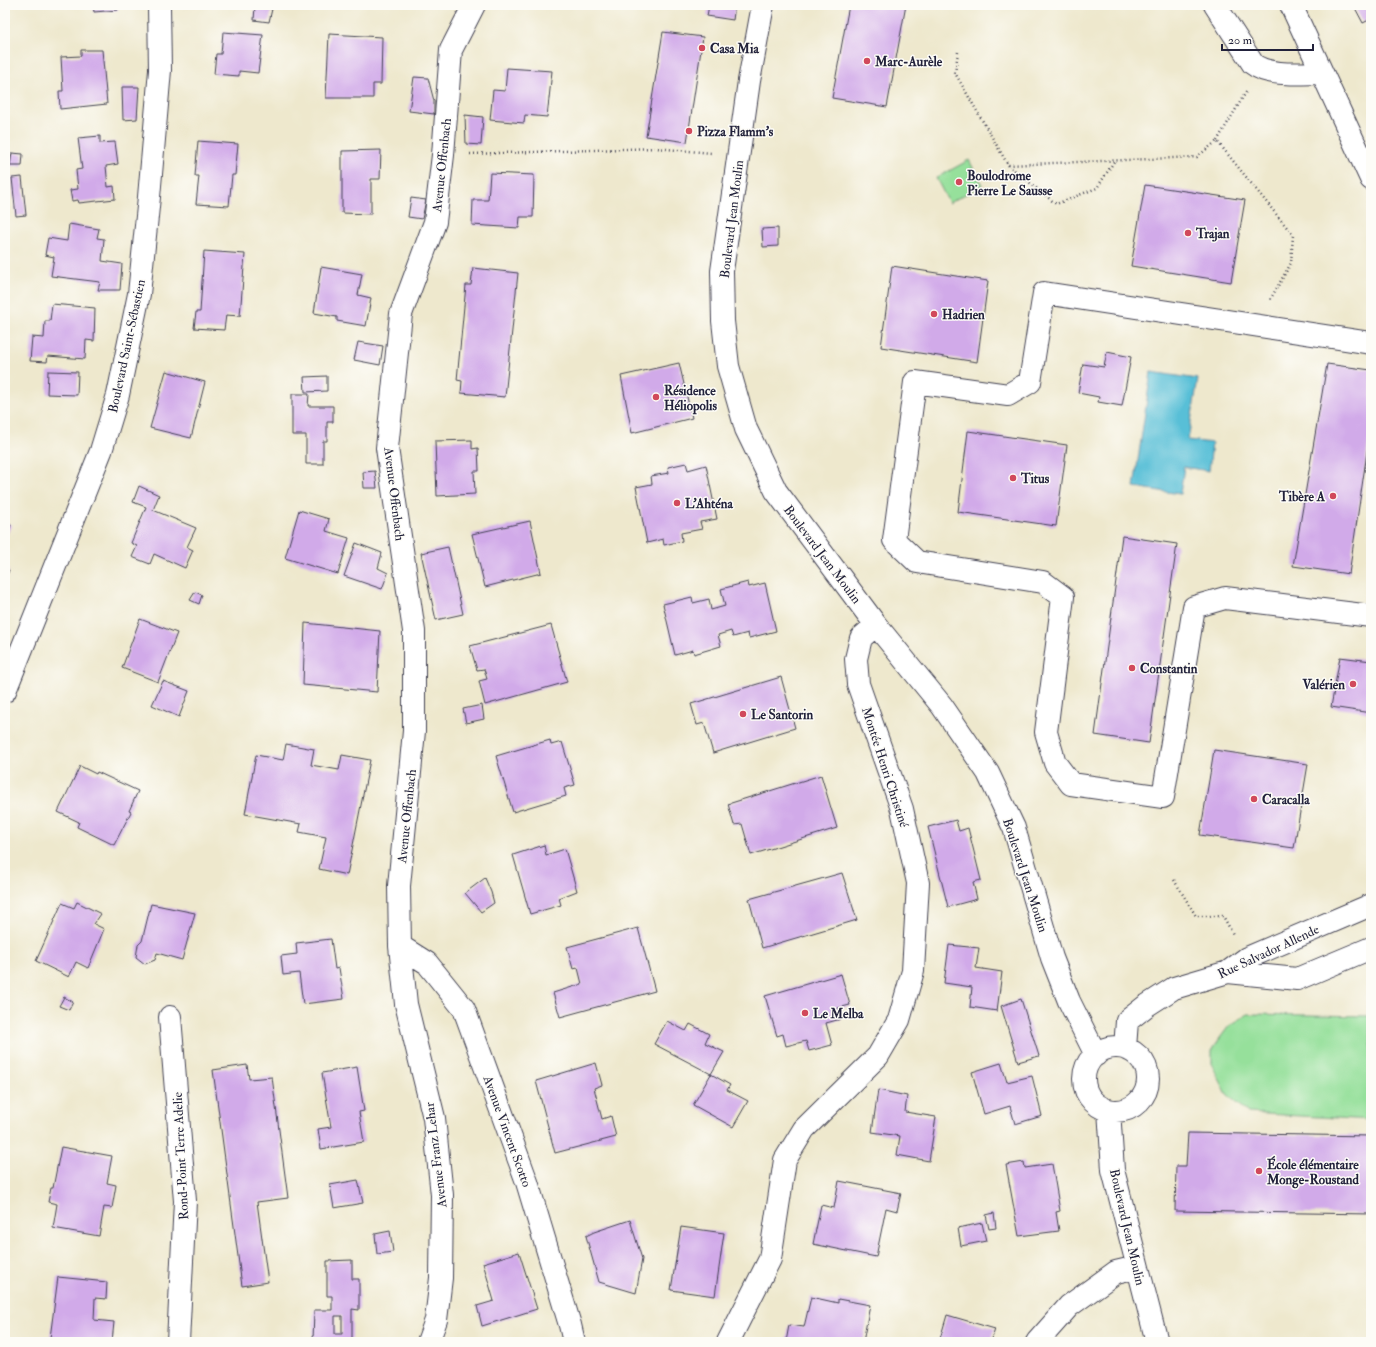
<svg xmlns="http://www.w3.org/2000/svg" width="1376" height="1347" viewBox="0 0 1376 1347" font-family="'IM FELL Double Pica',serif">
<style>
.green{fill:#96e09b;stroke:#5c816b}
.water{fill:#59bfd7;stroke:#3e7089}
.building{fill:#d1aae9;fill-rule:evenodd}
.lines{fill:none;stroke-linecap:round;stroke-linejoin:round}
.minor-casing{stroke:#414051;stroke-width:24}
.path{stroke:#414051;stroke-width:2.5;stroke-dasharray:1 3;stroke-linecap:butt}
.minor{stroke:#fff;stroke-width:22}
.poi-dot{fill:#d1495b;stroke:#fdfcf7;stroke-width:1.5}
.labels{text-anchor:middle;stroke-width:3;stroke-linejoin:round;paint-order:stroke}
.poi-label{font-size:13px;font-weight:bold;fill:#22223b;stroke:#fdfcf7;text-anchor:start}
.street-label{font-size:13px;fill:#22223b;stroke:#fdfcf7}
</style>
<rect width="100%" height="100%" fill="#fdfcf7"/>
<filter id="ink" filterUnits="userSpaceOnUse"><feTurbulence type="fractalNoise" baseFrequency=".025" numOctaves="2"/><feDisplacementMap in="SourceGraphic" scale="8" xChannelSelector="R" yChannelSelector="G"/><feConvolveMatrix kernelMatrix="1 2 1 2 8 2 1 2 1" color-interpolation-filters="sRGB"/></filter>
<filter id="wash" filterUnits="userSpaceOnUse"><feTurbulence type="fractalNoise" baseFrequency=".012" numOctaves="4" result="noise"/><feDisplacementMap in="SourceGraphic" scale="16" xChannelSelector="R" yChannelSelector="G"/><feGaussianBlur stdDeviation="0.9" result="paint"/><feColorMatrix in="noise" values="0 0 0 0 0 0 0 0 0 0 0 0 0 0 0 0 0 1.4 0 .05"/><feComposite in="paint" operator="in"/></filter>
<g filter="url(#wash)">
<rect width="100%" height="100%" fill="#eee8cd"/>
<path class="green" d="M969,160L982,185L949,203L936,178Z
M1248,1014L1371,1016V1120L1248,1113L1227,1094L1212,1065V1051L1220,1038L1229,1026Z"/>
<path class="water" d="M1151,372L1198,379L1188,440L1212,443L1209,471L1184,467L1180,494L1134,487Z"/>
<g id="blocks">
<path class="building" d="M93,5H118V10L94,12Z
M535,5H577V6L535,8Z
M709,5H735L733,20L707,16Z
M849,5H906L887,107L832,98Z
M1356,5H1371V19L1363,23L1354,6Z
M255,6L272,9L269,22L254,20Z
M223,32L263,35L258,73L239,71V76L214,74L216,54H221Z
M663,32L703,37L687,142L646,136Z
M329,34L382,37L381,84H373V98H326Z
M81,50H102L107,104L60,109L59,91H63L61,57L81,56Z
M507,68L552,71L547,117L525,115L524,123L490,120L493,90L505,91Z
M414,77L428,78L434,101V114L409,111Z
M122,87H139L137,119L123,120Z
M465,115L483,117L481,145L466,144Z
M100,136V143L115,142L118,164L106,166L108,187L114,186L115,199L79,203L78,200L72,201L70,190L78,189L76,170L82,169L78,138Z
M198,141L238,144L235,175H232L229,206L196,204L199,176H195Z
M381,150L380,179H371V214L342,213V151Z
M12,153L23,154L22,166H10Z
M490,173L534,175L533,217H520L519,228L472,225L473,200H488Z
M22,177L26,215L16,216L12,178Z
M1145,185L1245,200L1231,282L1131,266Z
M411,198L426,200L422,219L408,217Z
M69,224L99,229L97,238L104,239L102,261L122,264L120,290H98L100,282L51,276L54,257L45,255L48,238L67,241Z
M778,228V246L763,247L762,229Z
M204,251L245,254L240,316L226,315L224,330L194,328L196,312H200Z
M892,266L988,281L977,362L881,347Z
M321,267L362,274L358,295L371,298L366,326L337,321V317L314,313Z
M473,268L518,273L505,397L461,393L462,381L457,380L466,285H471Z
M52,304L95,308L94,341L86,340L85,359L48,356L47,362L30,361L32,337L44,338L45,321H50Z
M358,342L383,346L380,365L354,360Z
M1107,352L1131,357L1122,406L1098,402L1099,397L1078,393L1083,364L1104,367Z
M679,363L692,418L632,433L621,376Z
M1327,364L1371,370V425L1349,574L1293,566Z
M48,371L78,372L77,395L47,394Z
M166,371L205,382L191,438L150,428Z
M327,376V391L305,392L304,377Z
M292,394H309L308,406H333V422H327V441H323V464H306V435H292Z
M968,431L1067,445L1056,526L958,512Z
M472,440V449L478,448L479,471H474L475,494L437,496L435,441Z
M686,463L688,470L706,465L717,519L700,522L702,529L681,533L682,541L664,545L663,539L647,543L636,487L652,484L651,476L669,473L668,467Z
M375,471L377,488H364L363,472Z
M139,486L159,495L153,510L196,528L187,547L193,550L185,568L154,554L150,564L132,557L137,546L131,543L146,507L133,502Z
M299,510L329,519L326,531L349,538L338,574L285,558Z
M530,521L541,573L485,587L472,534Z
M5,522L11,525L5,540Z
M1122,536L1177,544L1149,743L1095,735Z
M356,543L382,553L378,568L388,573L382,589L344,576Z
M448,547L463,614L436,620L421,553Z
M5,569L9,570L5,580Z
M748,582L749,587L765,583L776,631L749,638L748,633L733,637L731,631L718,635L721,646L694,654L693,650L675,655L663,604L692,597L693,603L709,599L711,610L725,606L721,589Z
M195,592L202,595L199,604L190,600Z
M140,619L177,633L158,682L122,668Z
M305,623L380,631L377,692L303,685Z
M551,625L567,682L485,705L479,681L487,679L484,669L477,670L470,646Z
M1340,657L1371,661V713L1331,707Z
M781,677L795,728L713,753L704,723L697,725L691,704Z
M163,681L189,691L179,717L152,705Z
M482,705L484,719L466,723L463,709Z
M550,740L551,745L562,742L575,785L564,788L566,796L513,812L496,756Z
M286,744L314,749L311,765L339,770L342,755L370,760L347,875L319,869L326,837L299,832L301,824L245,814L256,755L283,760Z
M1214,750L1308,764L1294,848L1200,835Z
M80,766L96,774L97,772L138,791L129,811L131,812L114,845L77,827L79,822L58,812Z
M821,775L837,828L751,855L742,824L734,825L728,804Z
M956,820L959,831L968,828L981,880L973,882L977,899L948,907L928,827Z
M544,845L546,855L565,849L577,891L559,898L561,905L530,914L513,855Z
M842,873L857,920L762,948L749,899Z
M485,878L491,892L494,903L481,912L465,893Z
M77,902L101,914L94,924L104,929L88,968L76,962L69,977L36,961L62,903L74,908Z
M151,904L195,913L182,960L157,953L155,960L145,964L136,957L138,945L142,941Z
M638,928L655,991L560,1017L553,993L582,984L578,968L573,969L567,947Z
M331,939L335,969L339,968L344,999L303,1004L299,973L283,975L281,956L297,954L296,943Z
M949,945L979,948L976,968L1002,972L997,1011L970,1007L972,987L944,983Z
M841,974L850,1005L838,1008L841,1019L826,1023L832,1045L809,1051L806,1041L786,1046L783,1034L777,1036L765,996Z
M64,997L73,1002L69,1010L59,1006Z
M1021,999L1039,1056L1018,1062L1001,1006Z
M667,1021L686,1031L690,1024L709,1034L705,1043L724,1052L711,1074L654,1044Z
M596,1063L602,1085L594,1088L602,1119L611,1116L616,1137L555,1153L536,1081Z
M1001,1063L1007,1082L1032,1076L1042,1116L1015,1124L1010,1106L984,1114L972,1072Z
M247,1065L249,1079L272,1077L288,1198L257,1202L268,1282L242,1286L213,1070Z
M357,1067L364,1111L359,1112L364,1142L321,1149L318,1129L331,1127L322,1073Z
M711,1074L730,1085L727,1090L748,1101L733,1127L693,1105Z
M878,1090L907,1096L905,1112L936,1117L929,1161L897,1155L900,1136L872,1132Z
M1188,1133L1371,1136V1214L1175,1211L1176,1166H1186Z
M61,1147L112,1156L107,1183L116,1185L112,1208L104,1207L99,1236L53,1228L57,1204L48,1202L51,1188H53Z
M1024,1162L1025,1168L1052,1164L1060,1211L1056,1212L1059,1231L1019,1236L1006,1165Z
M358,1180L363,1203L334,1208L330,1185Z
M839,1181L901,1193L897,1211L886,1208L876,1257L813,1244L821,1205L834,1208Z
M994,1213L996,1228L989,1229L986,1215Z
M630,1220L642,1259L636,1293L599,1282L586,1236L594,1232Z
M982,1223L986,1241L961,1246L958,1228Z
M681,1227L724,1233L715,1296L671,1290Z
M390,1231L393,1252L377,1254L375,1234Z
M519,1252L537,1309L482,1326L477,1306L494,1301L483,1263Z
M352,1260V1279H359V1310L352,1309V1342L313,1341L314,1310H332V1296H327V1261ZM335,1316H342V1334H335Z
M58,1277L107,1282L106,1299L95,1298L94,1320L114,1322L112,1342H55L56,1339L50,1338Z
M811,1297L838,1303V1299L870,1305L863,1342H786L789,1325L804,1327Z
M947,1315L995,1329L991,1342H939Z"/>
</g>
</g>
<g filter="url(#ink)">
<use href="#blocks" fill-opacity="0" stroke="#414051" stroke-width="1"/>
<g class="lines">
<defs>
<path id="minor" d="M763,5L749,81L722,271L723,321L728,366L746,429L776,491L876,625L942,706L988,773L1014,828L1052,958L1069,1001L1096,1055
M1215,5L1253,64C1269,77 1303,73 1322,73
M1291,5L1371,179
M1371,343L1044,293L1030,382L1008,395L915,382L894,540L917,562L1043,582L1063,597L1046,732L1055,763L1071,784L1163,797L1194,607L1225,598L1371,616
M5,691L101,451L118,395L139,294L149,197L160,70L159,5
M400,946L427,963L464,1009L527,1182L570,1325L574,1342
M1228,972L1297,979L1371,948
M170,1017L185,1201L178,1342
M1084 1079a32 32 0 1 1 64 0a32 32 0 1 1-64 0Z
M1125,1048L1127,1021L1146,1006L1174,988L1228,972L1247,958L1371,905
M1109,1110L1113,1170L1157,1342
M428,1342L436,1320L441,1278L442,1195L434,1118L406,1004L400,946L399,886L414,731V631L387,448L401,314L435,222L443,155L451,50L474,5
M728,1342L770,1259L785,1160L804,1129L878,1056L899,1020L913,971L918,883L902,809L858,684L856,659L861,638L876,625
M1037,1342L1069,1306L1116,1272L1137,1267"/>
</defs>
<use href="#minor" class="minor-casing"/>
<path class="path" d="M958,52L955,73L1008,165L1197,157L1217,141L1293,235L1291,263L1270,300
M1217,141L1246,92
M470,154L655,148L712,153
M1008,165L1056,204L1097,188L1115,160
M1174,880L1196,916H1223L1234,936"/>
<use href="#minor" class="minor"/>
</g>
</g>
<g class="poi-dot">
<circle cx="702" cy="48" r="4"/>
<circle cx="867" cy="61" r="4"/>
<circle cx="689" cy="131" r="4"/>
<circle cx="959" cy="182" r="4"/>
<circle cx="1188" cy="233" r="4"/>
<circle cx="934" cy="314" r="4"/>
<circle cx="656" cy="397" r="4"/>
<circle cx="1013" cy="478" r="4"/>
<circle cx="1333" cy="496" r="4"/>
<circle cx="677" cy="503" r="4"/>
<circle cx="1132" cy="668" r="4"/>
<circle cx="1353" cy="684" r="4"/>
<circle cx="743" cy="714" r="4"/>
<circle cx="1254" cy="799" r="4"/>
<circle cx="805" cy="1013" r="4"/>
<circle cx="1259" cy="1171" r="4"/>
</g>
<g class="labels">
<g class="poi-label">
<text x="710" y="53">Casa Mia</text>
<text x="875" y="66">Marc-Aurèle</text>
<text x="697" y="136">Pizza Flamm's</text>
<text x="967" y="180">Boulodrome<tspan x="967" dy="15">Pierre Le Sausse</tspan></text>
<text x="1196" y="238">Trajan</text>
<text x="942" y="319">Hadrien</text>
<text x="664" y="395">Résidence<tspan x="664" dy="15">Héliopolis</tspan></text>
<text x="1021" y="483">Titus</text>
<text x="1325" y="501" text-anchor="end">Tibère A</text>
<text x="685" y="508">L'Ahténa</text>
<text x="1140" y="673">Constantin</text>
<text x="1345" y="689" text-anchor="end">Valérien</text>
<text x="751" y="719">Le Santorin</text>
<text x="1262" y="804">Caracalla</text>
<text x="813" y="1018">Le Melba</text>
<text x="1267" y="1169">École élémentaire<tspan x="1267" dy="15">Monge-Roustand</tspan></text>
</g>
<g class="street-label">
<text transform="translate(441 165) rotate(-84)" y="5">Avenue Offenbach</text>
<text transform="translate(731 219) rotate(-83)" y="5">Boulevard Jean Moulin</text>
<text transform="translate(126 346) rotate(-78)" y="5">Boulevard Saint-Sébastien</text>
<text transform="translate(395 494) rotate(83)" y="5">Avenue Offenbach</text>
<text transform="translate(823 554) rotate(53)" y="5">Boulevard Jean Moulin</text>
<text transform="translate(886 767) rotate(72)" y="5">Montée Henri Christiné</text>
<text transform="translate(406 816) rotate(-84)" y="5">Avenue Offenbach</text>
<text transform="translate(1026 875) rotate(72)" y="5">Boulevard Jean Moulin</text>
<text transform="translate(1268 951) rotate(-25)" y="5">Rue Salvador Allende</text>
<text transform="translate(508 1131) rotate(70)" y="5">Avenue Vincent Scotto</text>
<text transform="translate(435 1155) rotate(-97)" y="5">Avenue Franz Lehar</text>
<text transform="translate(180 1156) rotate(-93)" y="5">Rond-Point Terre Adelie</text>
<text transform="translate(1128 1227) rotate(77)" y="5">Boulevard Jean Moulin</text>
</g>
</g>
<rect width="1376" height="1347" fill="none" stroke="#fdfcf7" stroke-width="20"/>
<path d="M1222 44v6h91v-6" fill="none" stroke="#22223b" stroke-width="2"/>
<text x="1228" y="44" font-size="12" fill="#22223b" stroke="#fdfcf7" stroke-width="3" paint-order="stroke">20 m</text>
</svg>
